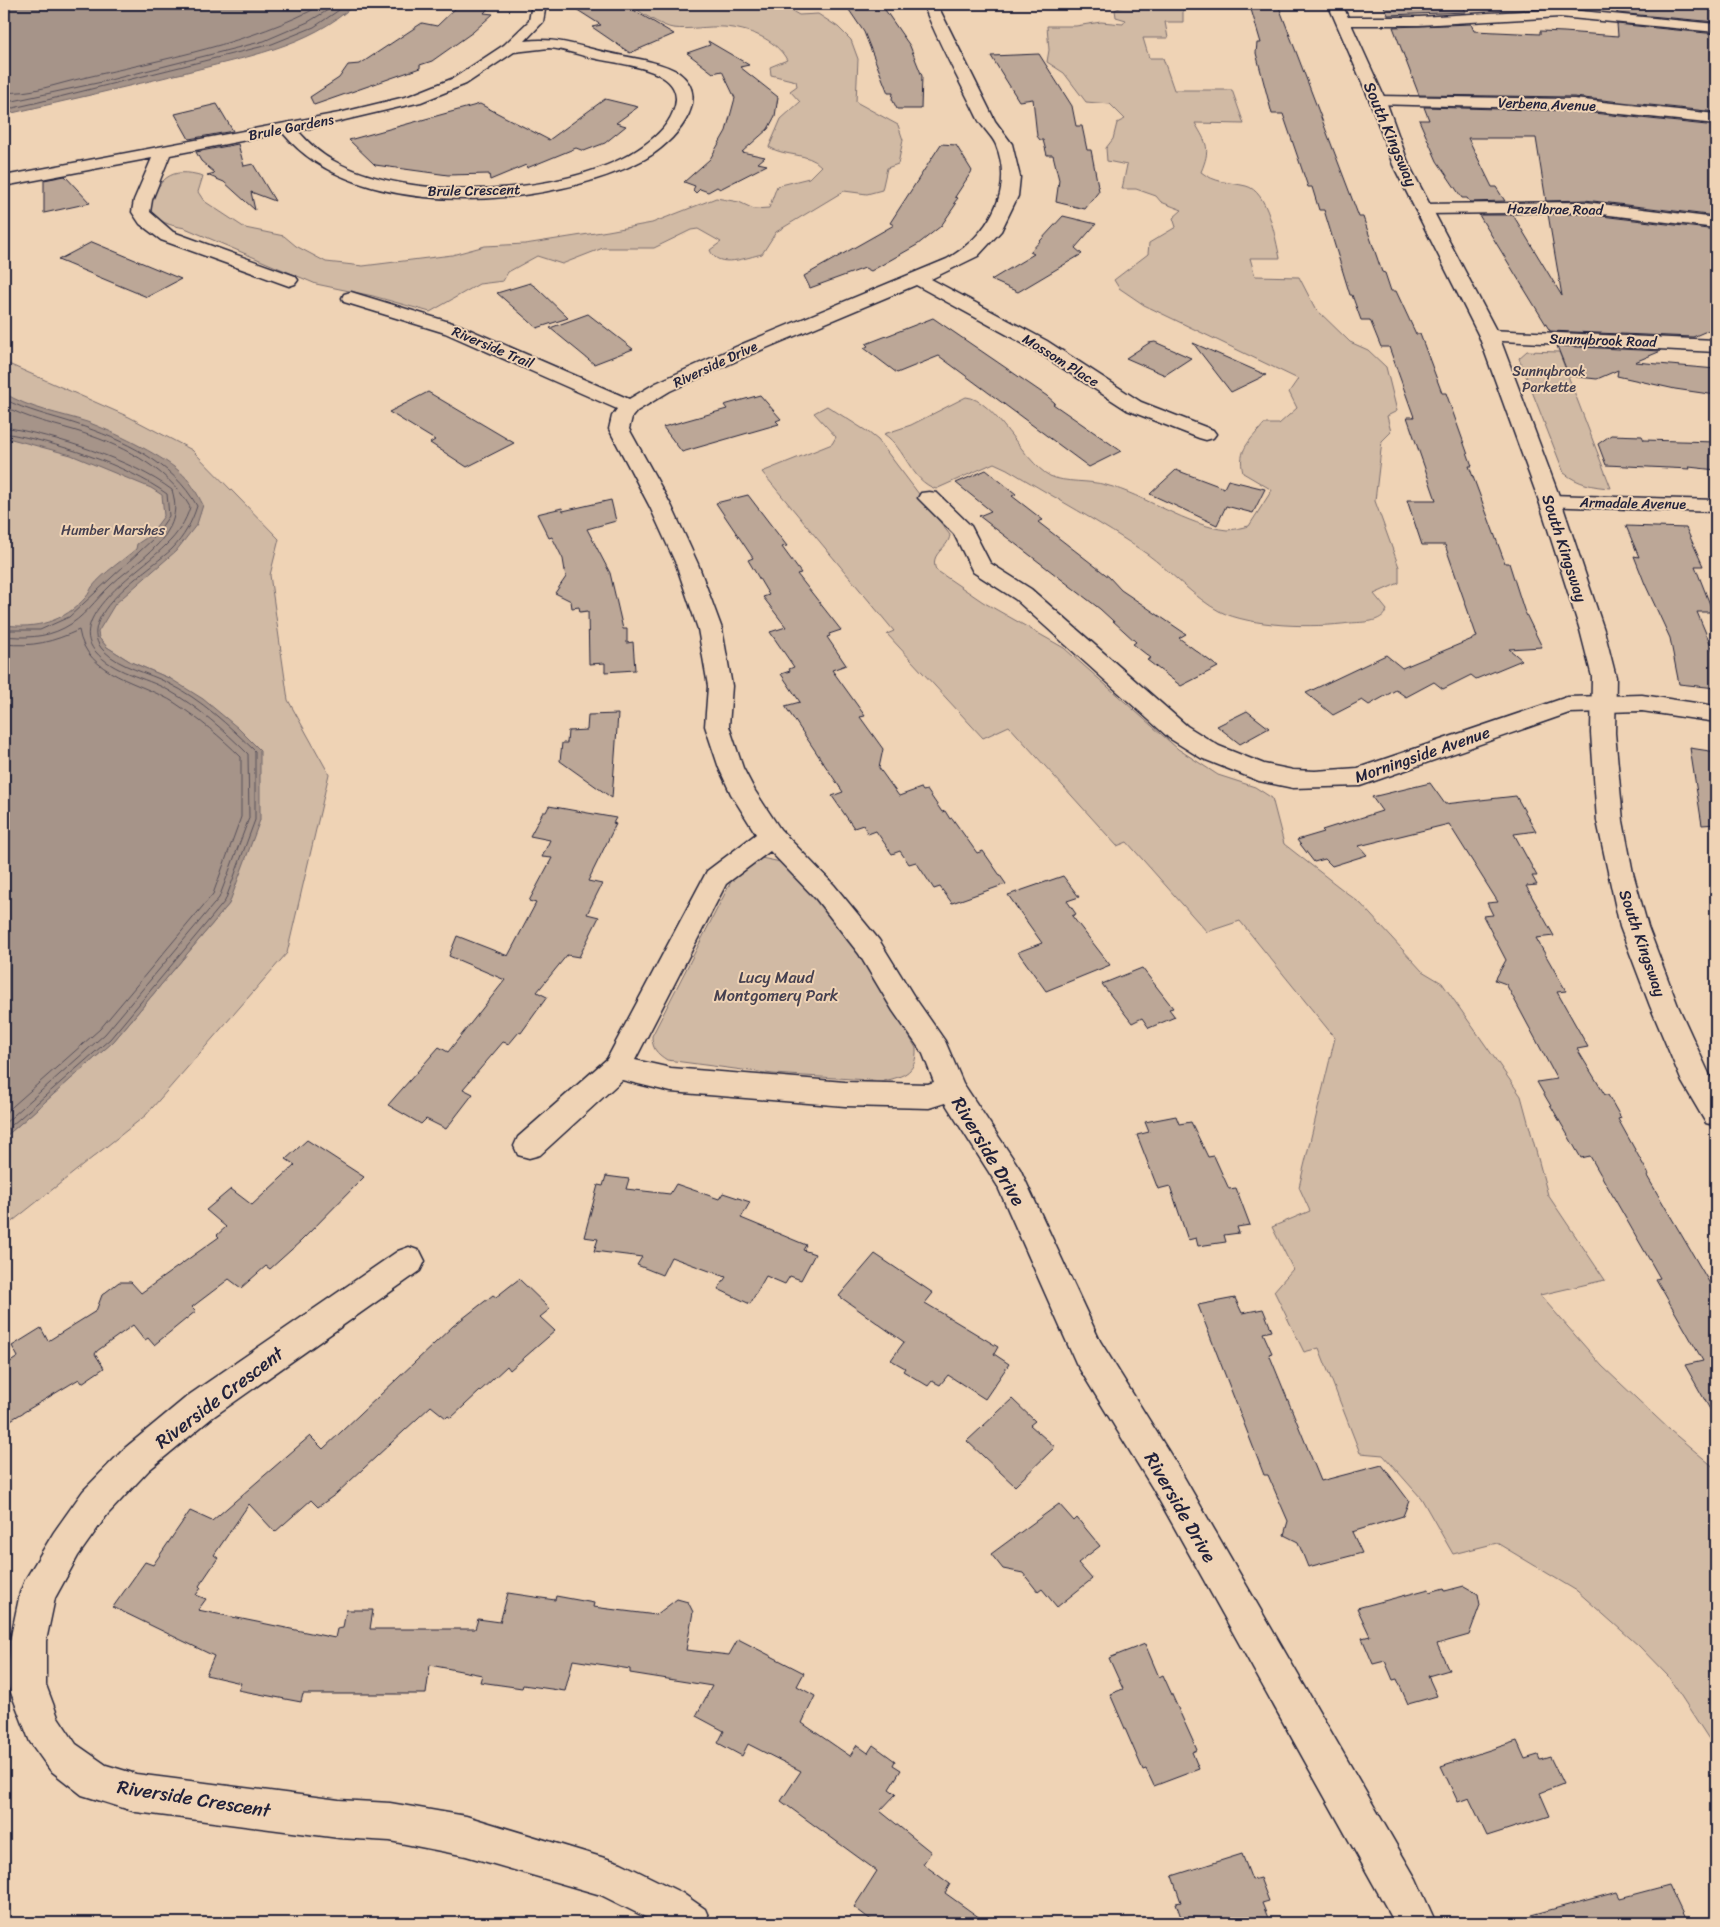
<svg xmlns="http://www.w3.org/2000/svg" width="1720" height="1927" viewBox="0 0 1720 1927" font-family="Sriracha,sans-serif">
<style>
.green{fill:#d1baa4;stroke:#7a6e70}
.water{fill:#a69489;stroke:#71666a}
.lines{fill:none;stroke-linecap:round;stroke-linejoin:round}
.shore{stroke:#57505a;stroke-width:1}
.building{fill:#bca797;stroke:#22223b}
.minor-casing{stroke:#22223b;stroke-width:3}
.tertiary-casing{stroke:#22223b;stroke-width:3}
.minor{fill:#efd3b5;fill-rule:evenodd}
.tertiary{fill:#efd3b5;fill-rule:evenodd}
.labels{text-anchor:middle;stroke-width:4;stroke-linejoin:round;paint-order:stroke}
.far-street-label{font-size:14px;fill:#22223b;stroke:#efd3b5}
.far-park-label{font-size:14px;fill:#454050;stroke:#efd3b5}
.street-label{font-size:16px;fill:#22223b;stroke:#efd3b5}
.park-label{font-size:16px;fill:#454050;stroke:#efd3b5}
.near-street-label{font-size:19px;fill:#22223b;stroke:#efd3b5}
</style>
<rect width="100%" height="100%" fill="#efd3b5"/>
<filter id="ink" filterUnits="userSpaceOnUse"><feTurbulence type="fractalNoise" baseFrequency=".02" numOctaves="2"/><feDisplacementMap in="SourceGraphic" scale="10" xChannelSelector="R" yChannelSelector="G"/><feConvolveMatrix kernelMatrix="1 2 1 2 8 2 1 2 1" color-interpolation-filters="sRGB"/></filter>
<g filter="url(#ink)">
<path class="green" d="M630,4H780L799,15L818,14L838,27L851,40L858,59L856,102L898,125L903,140L898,164L887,168L882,190L867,194L844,191L776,232L762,254C748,257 717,270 710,250L721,242L698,229L691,230L654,248H603L562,264L537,256L508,272L503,281L479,284L430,312L373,296L316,284L185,228C169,225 159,223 149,209C158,179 170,166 203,176L198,192L204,201L245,228L284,236L296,246L326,262L363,266L452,255L485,246L525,244L608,231L652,223L716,198L739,202L754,209L769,208L777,186L809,178L821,166C808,152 785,157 769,147L781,119L800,102L790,91L797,86L796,81L771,75L770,67L787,60C775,38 748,29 724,27C707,26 690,30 673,28C663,27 637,11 630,4Z
M1128,4H1183V22H1165L1168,38H1143L1149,58H1163L1174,90H1232L1244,124L1195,123C1207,144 1211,148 1201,172C1215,183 1229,182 1246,186C1268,191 1275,238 1280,258H1250L1255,276L1299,277L1315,308L1350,342L1368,350L1386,367L1397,411L1387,416L1391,432L1382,441L1375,501L1399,567V583L1374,594L1387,610C1381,623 1363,622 1350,623C1314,628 1251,627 1219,611C1196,599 1169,570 1147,554C1102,523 1053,497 1007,469L994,463L936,489C910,480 906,449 884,434L911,425L966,397C995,399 1022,461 1050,476C1064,483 1090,480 1106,485C1145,495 1187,526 1227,530C1234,530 1243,527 1249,526L1272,490L1243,473C1237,449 1250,441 1264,424H1279L1297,408L1289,392L1298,379L1144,305L1119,288L1114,280L1148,254L1149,243L1176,227L1173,218L1182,210L1161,202L1156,196L1136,189H1122L1127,165L1107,161L1106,148L1113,139L1117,123L1125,119L1110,104L1086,102L1064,73L1047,62L1049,50L1047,26H1076L1101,22L1123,24L1126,20L1116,17L1115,10Z
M1527,351L1559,352L1611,488C1593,487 1578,484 1564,473L1519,358Z
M4,362L129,417L192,450L279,539L270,575L288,700L329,774L287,953L146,1115L4,1228V1138L113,1042L229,904L171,679L131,662L107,647L99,638L45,625L21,627L4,625Z
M827,406L868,432L878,440L950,535C948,550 929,552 936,570L983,602L1064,648L1178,749L1218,775L1255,787L1272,798L1284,844L1361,904L1422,971L1442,983L1521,1096L1548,1195L1605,1280L1540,1295L1602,1366L1671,1431L1716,1469V1750L1668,1676L1639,1646L1577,1591L1497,1543L1453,1554L1421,1498L1383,1455L1360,1453L1319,1348L1304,1352L1274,1291L1293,1269L1272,1227L1310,1211L1299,1187L1335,1038L1240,921L1207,932L1127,842L1117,846L1009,726L983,738L887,634L894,631L762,472L832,444L836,437L814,413Z
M761,858L786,863L832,914L857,948L916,1048C917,1072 905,1076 884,1081L773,1074L667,1060C656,1053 652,1048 652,1036L738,868L748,861Z"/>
<path class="water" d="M4,4H355C310,47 241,58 183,73C126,87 69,100 12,113L4,111Z
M4,393C30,409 59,413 87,422C112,431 159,454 179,471C190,480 197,493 203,505L197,524L176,551L115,604L98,632L99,638L107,647L131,662L171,679L203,699L238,728L260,750V820L229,904L113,1042L4,1138V625C36,629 64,622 86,597C89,594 90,590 92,587C104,572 122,561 136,549L137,544L149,536L164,516L162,495L151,488L71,455L4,437Z"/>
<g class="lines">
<path class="shore" d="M4,92C29,95 59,83 83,78C164,59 250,44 324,4
M4,100L13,101L102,82L264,41L308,22L338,4
M4,106L13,108L35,103L272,44L314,27L348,4
M4,399C27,411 52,416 76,424C123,440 173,462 197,506C192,522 184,537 172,549C152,568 70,618 104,651C121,668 147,672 168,683C201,699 229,726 255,751V820L225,901L110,1039L4,1132
M4,406C26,418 49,423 73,430C117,443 167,466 190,507C186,521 177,535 166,545C145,567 65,616 95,651C113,673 145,677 168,690C198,707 224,730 248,754L249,818L219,898L105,1034L4,1124
M4,427C53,435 133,460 172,490C176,503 176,515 170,527C158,551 130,567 111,585C95,600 84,618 64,628C45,638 24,638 4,636
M4,433C53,441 127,465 167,494L169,516L153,539L69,617L40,630H4
M4,644C34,647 52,642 79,630C86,676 142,682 175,703C199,719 221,737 241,757V817L213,894L100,1029L4,1114"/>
</g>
<path class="building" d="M460,4H492L484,13L493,14L473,32L432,61L420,65V68L314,105L310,97L339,78L348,65L360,64L422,23L437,26Z
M568,4H623L674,34L630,53L592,27L601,25Z
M845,4H881L910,46L922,76L921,109H897L892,99L893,93H888L864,32Z
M1383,4H1462L1466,12L1388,15Z
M1616,4H1716V22L1617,13Z
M1250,6L1279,7L1359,217H1363L1382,272L1385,273L1391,291H1396L1416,334H1420L1442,393H1446L1472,466H1469L1505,563H1509L1524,610L1542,647L1509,649L1522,660L1476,679L1471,675L1443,689L1434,682L1406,697L1396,690L1369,705L1362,700L1333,715L1306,693L1386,655L1402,668L1477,637L1445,545H1422L1407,500H1436L1407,417H1414L1389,347H1381L1370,320H1361L1352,295H1350L1324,210H1319L1312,187H1308L1283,114H1272L1256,53L1257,43H1261Z
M1471,24L1474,31L1540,34V31L1564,32L1618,36L1617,24L1716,34V112L1574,97L1419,95L1393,27Z
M708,41L749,65L740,67L778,97L775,116L768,129L742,152L765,157L758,163L767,165L720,189L717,187L708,192L700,189L696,193L693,190L695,186L684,182L710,159L726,131L735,98L722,71L713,73L687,53L710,45Z
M1039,54L1072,106L1076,126H1082L1087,150H1091L1099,191L1085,209L1056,202L1059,180L1053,155H1047L1043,140H1040L1037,136L1033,99L1019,101L991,56Z
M605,99L638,107L616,123L626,126L605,143L584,151L576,148L527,168L526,165L490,180L489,174L448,175L375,165L349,140L480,104L549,140Z
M217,104L233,131L189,139L175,114Z
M1424,107L1574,111L1716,126V216L1585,200L1546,201L1536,138H1468L1492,187H1496L1505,201L1470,202L1467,198H1462L1437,161L1419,120H1429Z
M238,144L244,166L253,164L275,201L251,192L255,210L224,182L207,175L215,173L201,161L196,152Z
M941,144L956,145L972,171L955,197L958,198L954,203L956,204L941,226L917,245L871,271L865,268L810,288L804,276L894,225L890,223Z
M65,176L90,203L44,213V180Z
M1548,214H1585L1716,230V265H1710L1716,327L1693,337L1550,331L1479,215H1513L1562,296Z
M1063,216L1096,224L1075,248L1082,254L1018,292L991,280L1034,254L1030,252Z
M92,242L181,279L147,297L58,260Z
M530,283L537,288L568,318L537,328L497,293Z
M588,314L633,349L594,364L550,328Z
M933,318L1047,396L1055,403L1053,404L1121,451L1089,467L939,356L897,373L864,348L868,346L866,344Z
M1155,342L1191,358L1165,375L1126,358L1149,343Z
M1193,343L1266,375L1231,392Z
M1557,346L1661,351L1635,362L1716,369V395L1675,389L1617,376L1618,370L1597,379L1569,376Z
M428,392L514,443L467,467L430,443L435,440L389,412Z
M760,395L781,419L776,421L779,424L682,452L663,427L727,409L724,405Z
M1611,435L1642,436L1644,440L1716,442V470L1689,467L1690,469L1606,465L1598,444Z
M986,470L1016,494L1012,496L1043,520L1038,522L1109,577L1121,590L1186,634L1179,638L1218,667L1181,686L1147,660L1151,658L1133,644L1136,642L1100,609L979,516L991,511L956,483Z
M1176,470L1224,488L1228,480L1265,489L1253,513L1226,506L1217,525L1150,494Z
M748,495L787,546L782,547L801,573L797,574L841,630L829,634L830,636L827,637L846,665L832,670L865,716L860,717L883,749L879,768L899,796L921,788L923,791L927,790L942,812L945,811L950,819L952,818L977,853L983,851L1006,884L952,903L940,887L934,889L916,862L909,864L900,851L892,854L876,831L868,834L863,825L854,828L832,796L843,792L785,706L800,702L781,674L790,671L789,669L794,667L770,632L786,627L763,597L769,595L748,560L753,558L716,503Z
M611,500L616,521L587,529L610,573L623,629H627V643L633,642L635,670L605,672V663L589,664L588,611L580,612L579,607L572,608L571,601L555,593L566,577L563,559L552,537L549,538L537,514L562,508L563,511Z
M1626,526L1686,528L1703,566H1695L1713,612H1697L1716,657V688L1679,684L1670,638L1645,584L1634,556L1639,557Z
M1247,711L1269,728L1240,744L1217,726Z
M618,714L612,798L560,761L562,743H567L568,731L587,730L588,715Z
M1690,748L1716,752V824L1702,825Z
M1430,783L1445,804L1516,796L1536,831L1514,834L1537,876H1532L1537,885L1526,886L1554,936L1536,938L1566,991L1557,992L1588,1047L1577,1049L1605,1095H1608L1621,1118L1618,1119L1649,1175L1647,1176L1716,1294V1420L1685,1365L1703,1361L1656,1279L1660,1278L1590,1156L1581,1158L1537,1082L1557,1079L1506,984L1495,980L1506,960L1483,916L1493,915L1487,903L1498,902L1449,824L1359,846L1367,855L1332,866L1325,859L1314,862L1297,840L1324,832L1322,830L1382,811L1372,797Z
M549,806L616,818L613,823L616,824L588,881L602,884L587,914L599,917L579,957L567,955L537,992L547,997L521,1033L519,1032L509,1044L503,1042L463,1089L473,1094L446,1129L426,1119L421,1124L388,1105L439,1047L448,1052L505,980L449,956L457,936L508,956L536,903L529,901L552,858L542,857L550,840L530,836L543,812H546Z
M1063,876L1079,897L1067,901L1076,914L1072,916L1110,965L1046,991L1018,952L1042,943L1008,895Z
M1142,968L1173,1008L1169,1009L1175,1017L1149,1028L1142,1018L1132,1023L1102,984Z
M1176,1116L1179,1124L1191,1122L1208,1157L1214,1156L1229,1189L1236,1188L1250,1225L1237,1227L1239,1233L1224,1235L1226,1242L1198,1246L1196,1238L1188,1240L1170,1186L1158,1189L1137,1135L1149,1132L1145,1122Z
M307,1140L364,1177L301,1241L270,1269L266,1266L241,1288L229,1279L192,1307L196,1311L154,1345L148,1338L145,1340L133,1325L97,1351L95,1354L104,1368L82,1383L79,1379L4,1424V1366L18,1357L12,1346L41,1328L48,1341L96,1311L102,1295L119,1282H131L141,1293L219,1237L217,1235L226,1227L206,1210L231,1189L252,1205L295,1165L286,1159Z
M606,1176L629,1179L626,1189L670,1194L676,1184L719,1199L723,1193L750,1202L741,1218L806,1245L803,1250L815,1254L801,1280L790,1276L785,1284L766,1276L750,1304L718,1289L726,1277L671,1257L662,1275L637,1265L642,1257L594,1251L598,1239L584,1237L598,1185L603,1186Z
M875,1254L933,1293L925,1303L998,1347L994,1354L1009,1364L985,1399L948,1375L940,1385L932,1381L928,1386L903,1371L905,1368L891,1360L904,1342L839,1296Z
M519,1279L550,1309L540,1317L555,1331L510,1370L507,1366L451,1418L448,1416L446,1418L431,1406L336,1494L318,1507L311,1500L275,1532L249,1504L214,1555L218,1558L199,1586L201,1588L196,1595L206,1599L198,1610L335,1638L337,1629L343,1628L346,1610H373L370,1629H475L478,1619L500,1622L508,1593L555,1600L556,1596L594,1603L593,1607L656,1615L677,1599L688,1602L693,1612L686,1650L729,1655L738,1639L804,1673L797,1686L815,1696L802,1723L850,1756L857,1745L868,1753L873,1745L895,1761L893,1765L901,1770L889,1789L896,1794L880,1811L931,1852L923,1864L950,1884L945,1893L987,1923H875L854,1907L877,1871L781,1801L801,1771L748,1744L742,1756L718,1743L724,1731L696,1716L712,1686L630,1673V1669L573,1660L565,1691L523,1685L522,1688L480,1682L482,1675L430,1665L426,1694H303L301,1702L238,1690L241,1683L206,1675L214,1656L113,1607L145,1562L153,1565L190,1511L212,1521L310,1436L323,1449L453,1326L493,1295L496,1297Z
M1235,1298L1242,1313L1263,1309L1272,1331L1263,1333L1272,1353L1269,1354L1321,1481L1382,1465L1409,1501L1403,1516L1352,1532L1362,1553L1308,1567L1298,1542L1284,1535L1288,1521L1268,1475H1264L1198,1305Z
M1012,1399L1035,1421L1030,1425L1055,1447L1015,1486L967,1441Z
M1059,1504L1074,1521L1077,1518L1100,1546L1078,1563L1092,1579L1057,1607L1042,1589L1038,1592L1023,1573L1003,1569L991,1554Z
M1464,1586L1478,1594L1480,1605L1469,1635L1437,1644L1449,1670L1428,1676L1437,1696L1408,1704L1397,1679L1393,1680L1385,1661L1373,1664L1362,1638L1370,1636L1357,1608L1429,1589L1430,1592L1444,1588L1445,1591Z
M1145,1644L1159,1677L1163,1675L1197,1750L1192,1752L1199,1769L1154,1786L1146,1769L1143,1770L1110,1694L1123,1689L1109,1658Z
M1517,1741L1525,1759L1538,1755L1540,1760L1550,1757L1563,1784L1540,1793L1550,1816L1487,1836L1469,1798L1458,1802L1441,1766Z
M1242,1854L1252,1880L1260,1878L1269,1901L1262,1903L1270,1923H1183L1176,1903L1181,1902L1172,1876Z
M1669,1885L1687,1923H1533L1531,1915L1617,1892L1620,1898Z"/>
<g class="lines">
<defs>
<path id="minor" d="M532,4H546L543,22L525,41C548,38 566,42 588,48C606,53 625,56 644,60C655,63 669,66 679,73C715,100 671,145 645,159C551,209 357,224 283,133L170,155L152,200L150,212L173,232L295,276L298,280L295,284L289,286L161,240L140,224L132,212L134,200L152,158L4,186V176L339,113L409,96L454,78L504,45L529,21ZM549,48C565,49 581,56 597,59C624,65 691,69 673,112C667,128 651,141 637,150C563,197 409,203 332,160C319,153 308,142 298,131L421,102L466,84L514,52Z
M923,4H937L995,121L1012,144L1020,177L1018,196L1001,231L978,256L931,279L1047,341L1141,402L1213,430L1216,434L1213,438L1206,440L1199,438L1127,410L1033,349L916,285L754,353L670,391L637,411L632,417L629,429L672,507L698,564L722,629L732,686L729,726L743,768L755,791L780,829L834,885L879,940L913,995L945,1041L963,1083L1020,1169L1100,1341L1177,1465L1416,1879L1436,1923H1395L1153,1489L1076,1363L997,1185L945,1103L929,1108L845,1106L671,1092L622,1080L540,1155L529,1158L518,1155L514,1146L518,1137L607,1059L707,871L756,834L731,794L719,768L705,726L708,686L698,629L676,564L650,507L609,429L612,416L617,409L445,333L344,302L342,298L344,294L351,292L459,325L629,399L656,383L740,345L947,259C987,236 1015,192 996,145C992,135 981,127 977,117C959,80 938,42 923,4ZM770,851L816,899L859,954L893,1011L923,1054L934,1082L928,1084L845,1082L671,1068L635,1060L726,884Z
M1560,9L1716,24V32L1560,17L1419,25H1343L1336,21L1343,17H1419Z
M1378,96L1574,99L1716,114V124L1574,109L1372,104L1370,101Z
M1585,202L1716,218V228L1585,212L1424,214L1418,213L1415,209L1418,205L1424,204Z
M1489,330L1716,340V352L1482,340L1479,336L1482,332Z
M929,492L937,493L971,526L990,563L1031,589L1187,726L1219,746L1264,764L1293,770L1315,771L1358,768L1567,697L1642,695L1716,706V722L1642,711L1569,713L1360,786L1293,788L1259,781L1201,758L1169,738L1015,599L973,572L954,534L918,498L921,493Z
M1550,495L1716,500V512L1542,506L1539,501L1542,496Z
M409,1247L420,1251L425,1261L420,1271L213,1417L149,1470L107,1515L78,1556L55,1598L46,1641V1685L58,1717L76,1744L106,1765L136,1774L339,1800L390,1803L466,1816L621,1863L682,1893L705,1909L711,1923H657L601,1895L466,1856L390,1841L339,1838L136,1812L82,1795L50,1770L30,1742L8,1685L10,1641L20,1593L25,1580L54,1532L83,1491L125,1448L189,1395L398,1251Z"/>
<path id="tertiary" d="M1328,4H1342L1386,101L1409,165L1499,336L1561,501L1604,630L1616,677L1615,733L1623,821L1633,873L1648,927L1678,1006L1716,1089V1126L1706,1123L1682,1082L1650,1006L1620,927L1597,821L1591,733L1592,677L1580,630L1539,501L1479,336L1393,165L1370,101Z"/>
</defs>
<use href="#minor" class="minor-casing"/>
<use href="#tertiary" class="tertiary-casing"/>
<use href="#minor" class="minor"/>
<use href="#tertiary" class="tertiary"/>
</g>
</g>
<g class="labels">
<g class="far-street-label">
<text transform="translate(1547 104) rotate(2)" y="5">Verbena Avenue</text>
<text transform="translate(291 127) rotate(-11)" y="5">Brule Gardens</text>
<text transform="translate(474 190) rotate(-1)" y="5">Brule Crescent</text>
<text transform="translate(1555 209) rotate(1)" y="5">Hazelbrae Road</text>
<text transform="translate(1603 340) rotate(2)" y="5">Sunnybrook Road</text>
<text transform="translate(493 347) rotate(23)" y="5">Riverside Trail</text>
<text transform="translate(1061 360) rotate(32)" y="5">Mossom Place</text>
<text transform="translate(715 364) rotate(-25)" y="5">Riverside Drive</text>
<text transform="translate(1633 503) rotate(1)" y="5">Armadale Avenue</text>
</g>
<g class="far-park-label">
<text x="1549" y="376">Sunnybrook<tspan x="1549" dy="16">Parkette</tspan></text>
<text x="113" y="535">Humber Marshes</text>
</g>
<g class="street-label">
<text transform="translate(1391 134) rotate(67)" y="6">South Kingsway</text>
<text transform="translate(1565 548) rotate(72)" y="6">South Kingsway</text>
<text transform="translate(1422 754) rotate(-19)" y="6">Morningside Avenue</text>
<text transform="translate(1643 943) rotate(71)" y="6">South Kingsway</text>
</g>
<g class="park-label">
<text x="776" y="983">Lucy Maud<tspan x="776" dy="18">Montgomery Park</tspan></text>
</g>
<g class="near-street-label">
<text transform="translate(989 1151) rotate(59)" y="7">Riverside Drive</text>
<text transform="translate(219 1397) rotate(-37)" y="7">Riverside Crescent</text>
<text transform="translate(1181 1507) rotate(60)" y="7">Riverside Drive</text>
<text transform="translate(194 1798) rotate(9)" y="7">Riverside Crescent</text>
</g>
</g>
<rect width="1720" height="1927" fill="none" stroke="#efd3b5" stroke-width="20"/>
<rect x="10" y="10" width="1700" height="1907" fill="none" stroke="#22223b" stroke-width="2" filter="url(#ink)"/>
</svg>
